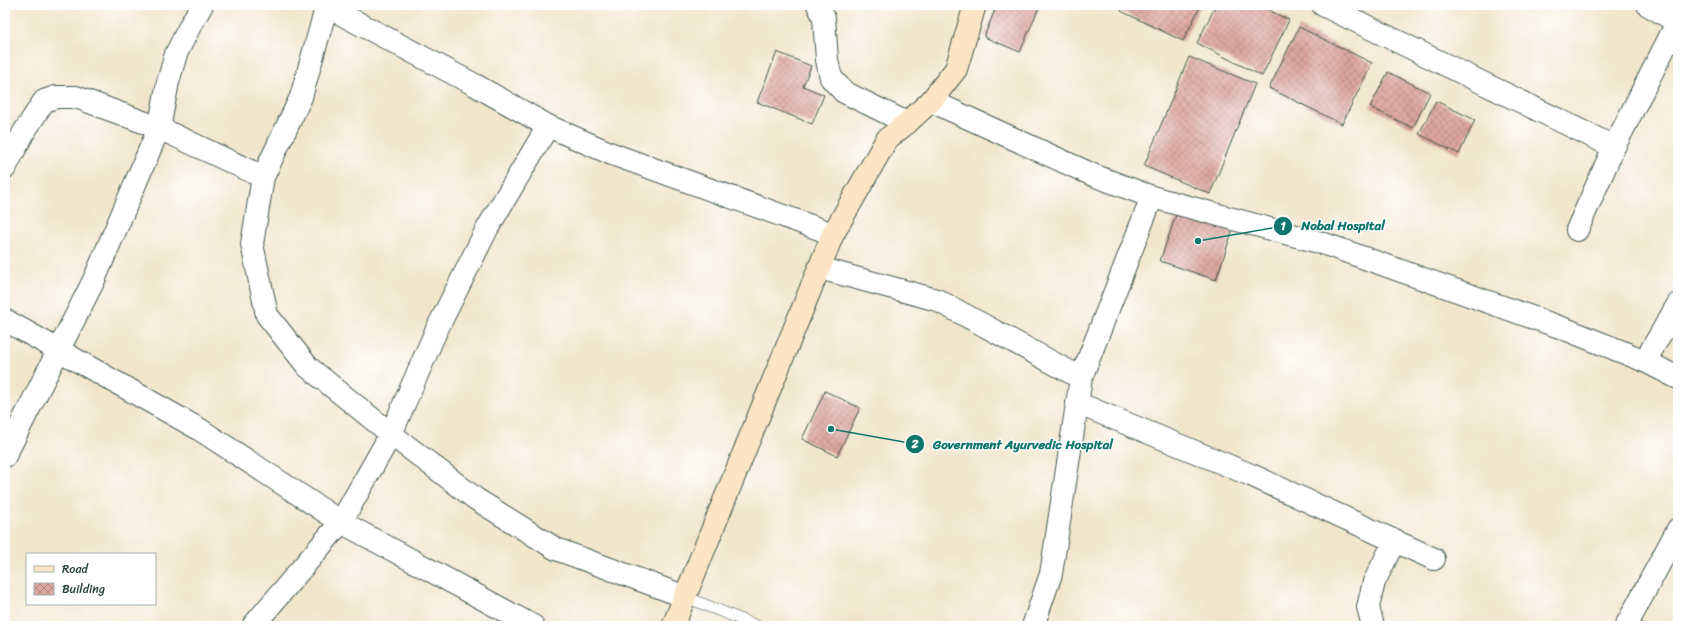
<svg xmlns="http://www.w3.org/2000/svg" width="1683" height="631" viewBox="0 0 1683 631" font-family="Sriracha,sans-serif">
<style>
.building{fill:url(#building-cross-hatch)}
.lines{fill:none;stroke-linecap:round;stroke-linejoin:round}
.service-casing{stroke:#3e564b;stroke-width:12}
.minor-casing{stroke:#3e564b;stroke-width:24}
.secondary-casing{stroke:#3e564b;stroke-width:24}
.service{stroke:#fff;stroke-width:11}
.minor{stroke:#fff;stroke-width:22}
.secondary{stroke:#fce5c4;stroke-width:22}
.leader{fill:none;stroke:#0f766e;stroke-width:1.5}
.callout-dot{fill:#0f766e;stroke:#fff;stroke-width:1.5}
.mark-label{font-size:12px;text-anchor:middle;font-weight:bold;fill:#fff}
.callout-label{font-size:13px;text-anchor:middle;font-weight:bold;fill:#0f766e;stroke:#fff;stroke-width:3;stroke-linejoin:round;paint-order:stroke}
</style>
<defs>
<pattern id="building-cross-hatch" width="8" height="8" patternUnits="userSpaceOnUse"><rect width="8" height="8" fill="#dda69e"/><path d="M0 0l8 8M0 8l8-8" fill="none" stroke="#b38882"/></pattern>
</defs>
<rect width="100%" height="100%" fill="#fff"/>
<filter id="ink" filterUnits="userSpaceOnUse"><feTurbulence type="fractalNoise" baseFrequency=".025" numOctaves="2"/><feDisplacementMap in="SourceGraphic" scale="8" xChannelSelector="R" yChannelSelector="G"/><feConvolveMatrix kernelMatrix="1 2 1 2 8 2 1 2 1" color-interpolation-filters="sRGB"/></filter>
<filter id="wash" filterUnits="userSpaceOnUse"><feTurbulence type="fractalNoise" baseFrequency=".012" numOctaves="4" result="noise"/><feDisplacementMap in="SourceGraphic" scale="16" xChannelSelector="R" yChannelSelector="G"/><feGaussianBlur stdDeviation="0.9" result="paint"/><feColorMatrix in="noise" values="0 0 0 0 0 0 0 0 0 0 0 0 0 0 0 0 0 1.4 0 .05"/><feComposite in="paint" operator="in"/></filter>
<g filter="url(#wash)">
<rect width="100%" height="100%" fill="#f1e6cc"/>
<g id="blocks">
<path class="building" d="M997,5H1040L1020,52L984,37Z
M1124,5H1201L1183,41L1121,11Z
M1216,5H1258L1289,20L1262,76L1197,43Z
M1299,27L1372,63L1342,124L1269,88Z
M777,52L811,66L803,86L824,95L812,124L757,102Z
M1189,57L1255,84L1210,194L1144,166Z
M1388,72L1430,93L1413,128L1370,107Z
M1436,101L1475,120L1459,154L1419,134Z
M1178,209L1233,229L1216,280L1160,261Z
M825,391L860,408L837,456L802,439Z"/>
</g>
</g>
<g filter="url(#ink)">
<use href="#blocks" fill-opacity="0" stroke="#3e564b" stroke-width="1"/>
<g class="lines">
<defs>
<path id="service" d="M686,597L757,626"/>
<path id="minor" d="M324,5L475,85L548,126L612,154L833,234
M327,5L301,97L263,177L252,244L267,315L308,367L391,434L476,499L556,549L686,597
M818,5L824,18L827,60L831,78L844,92L907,123
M1323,5L1614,147
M1648,5L1677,22
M931,101L1093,175L1152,197L1322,243L1565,329L1645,361L1678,378
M5,168L24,132L44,101L56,97H76L159,128L263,177
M1577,230L1614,147L1678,21
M819,268L937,300L1081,378
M5,320L199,429L341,522L533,626
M1645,361L1678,304
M1077,403L1251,475L1434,559
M5,456L94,280L159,128L168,82L176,54L190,26L202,5
M253,626L341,522L391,434L436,331L487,229L548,126
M1033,626L1051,574L1081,378L1152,197
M1373,626L1368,607L1374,582L1395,540
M1626,626L1678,529"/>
<path id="secondary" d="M673,626L833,234L887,139L907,123L931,101L956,69L975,5"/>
</defs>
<use href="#service" class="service-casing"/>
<use href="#minor" class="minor-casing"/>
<use href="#secondary" class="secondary-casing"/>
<use href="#service" class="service"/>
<use href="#minor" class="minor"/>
<use href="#secondary" class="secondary"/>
</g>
</g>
<path class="leader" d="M1198 241L1283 226M831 429L915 444"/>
<g class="callout-dot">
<circle cx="1198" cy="241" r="4"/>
<circle cx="831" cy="429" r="4"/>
<circle cx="1283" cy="226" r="10"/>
<circle cx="915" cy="444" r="10"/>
</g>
<g class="mark-label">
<text x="1283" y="230">1</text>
<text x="915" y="448">2</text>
</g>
<g class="callout-label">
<text x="1343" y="230">Nobal Hospital</text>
<text x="1023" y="449">Government Ayurvedic Hospital</text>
</g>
<rect width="1683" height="631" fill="none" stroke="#fff" stroke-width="20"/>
<rect x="26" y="553" width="130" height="52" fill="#ffffff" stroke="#a5b1ae"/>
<rect x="34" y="566" width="20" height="6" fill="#fce5c4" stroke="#a5b1ae"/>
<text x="62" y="573" font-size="12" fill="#1f3d34">Road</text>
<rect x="34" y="583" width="20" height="12" fill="url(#building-cross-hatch)" stroke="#a5b1ae"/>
<text x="62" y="593" font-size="12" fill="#1f3d34">Building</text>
</svg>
